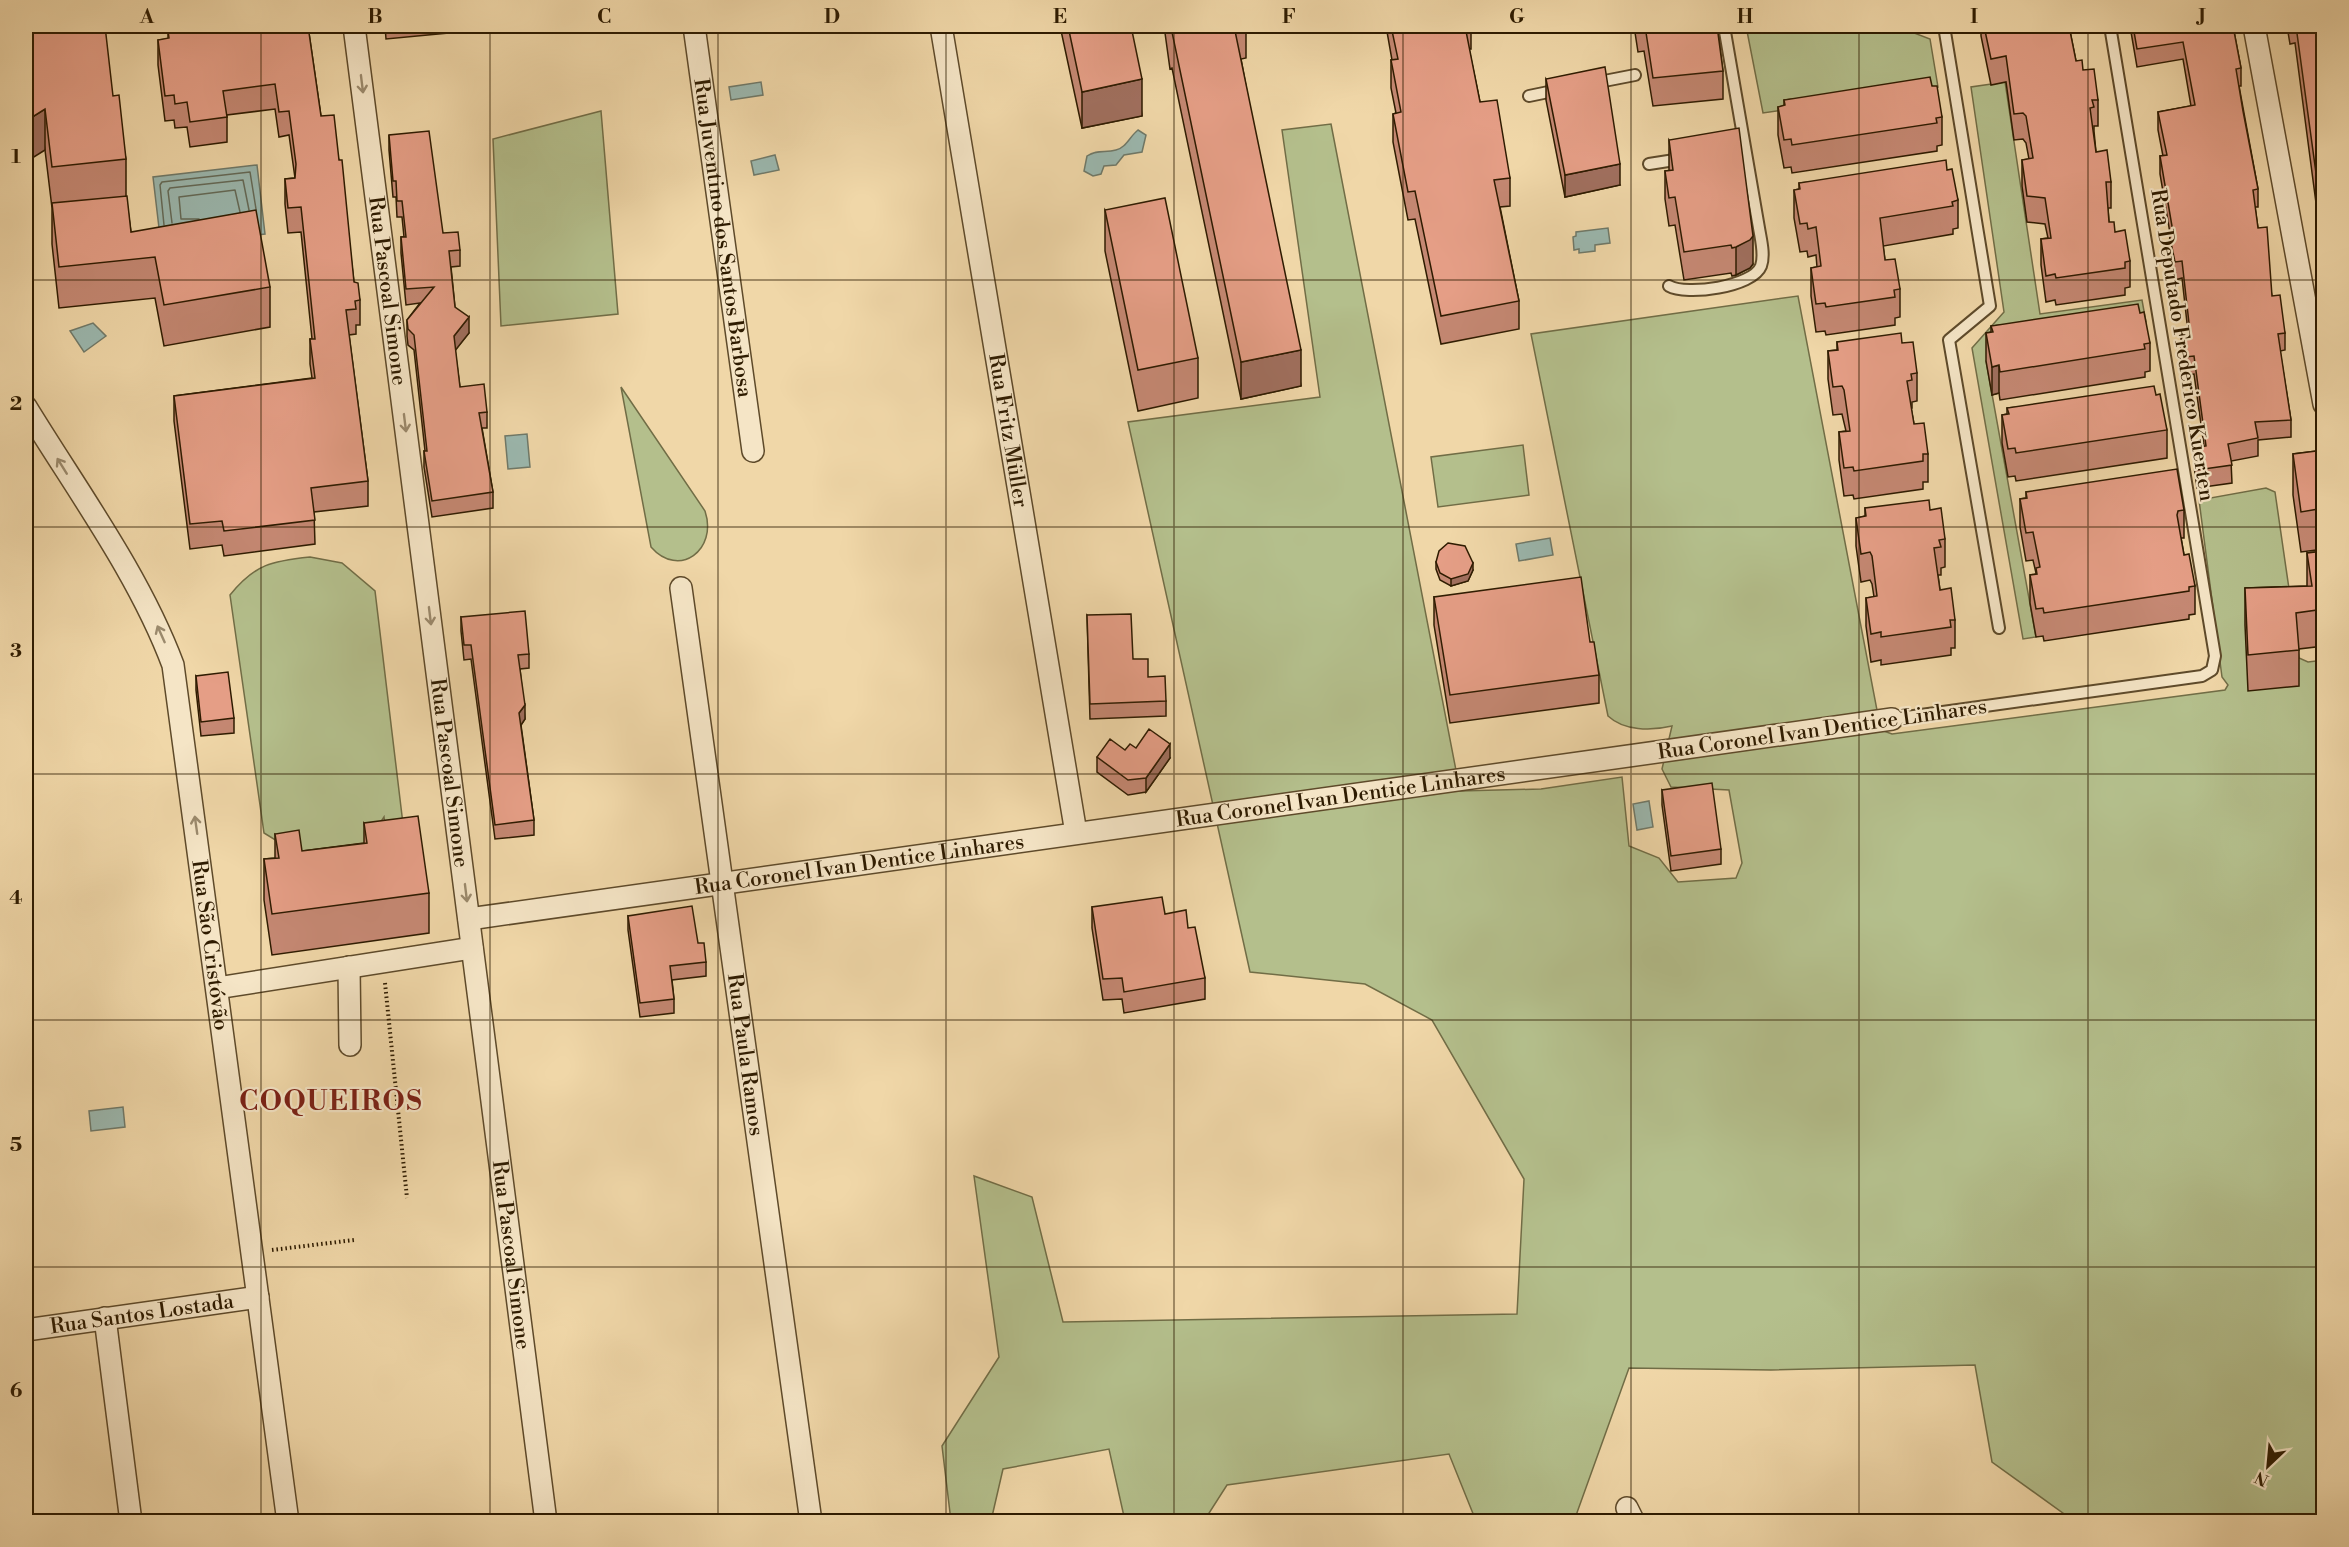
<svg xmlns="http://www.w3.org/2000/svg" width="2349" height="1547" viewBox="0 0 2349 1547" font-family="'Libre Bodoni',serif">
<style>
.green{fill:#b4bf8c;stroke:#716d46;stroke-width:1.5}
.water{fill:#9bb8af;stroke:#6f7969;stroke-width:1.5}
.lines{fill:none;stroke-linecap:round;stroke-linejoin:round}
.shore{stroke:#646a58;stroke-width:1.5}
.service-casing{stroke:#5e4a2a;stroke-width:14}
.minor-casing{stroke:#5e4a2a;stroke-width:24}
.path{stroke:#2e1b00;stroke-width:4;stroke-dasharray:1.5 3;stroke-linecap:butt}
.service{stroke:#f5e5c6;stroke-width:10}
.minor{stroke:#f5e5c6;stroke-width:21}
.wall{fill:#c58873;stroke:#2e1b00;stroke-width:1.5}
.shaded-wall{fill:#a06f5e;stroke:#2e1b00;stroke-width:1.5}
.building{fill:#e59e86;stroke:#2e1b00;stroke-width:1.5}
.oneway{stroke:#9b8a6d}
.grid{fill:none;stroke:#2e1b00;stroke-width:1.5;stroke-opacity:0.55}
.labels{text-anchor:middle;stroke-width:4.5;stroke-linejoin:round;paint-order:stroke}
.street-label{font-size:21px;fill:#2e1b00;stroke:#f5e5c6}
.district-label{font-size:27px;font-weight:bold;letter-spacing:1.5px;fill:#7a1f14;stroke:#f5e5c6}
.neatline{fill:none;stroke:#2e1b00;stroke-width:2}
.grid-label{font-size:20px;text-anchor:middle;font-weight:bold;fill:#2e1b00}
</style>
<rect width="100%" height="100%" fill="#f0d7a8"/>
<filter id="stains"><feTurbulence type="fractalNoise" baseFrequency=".00333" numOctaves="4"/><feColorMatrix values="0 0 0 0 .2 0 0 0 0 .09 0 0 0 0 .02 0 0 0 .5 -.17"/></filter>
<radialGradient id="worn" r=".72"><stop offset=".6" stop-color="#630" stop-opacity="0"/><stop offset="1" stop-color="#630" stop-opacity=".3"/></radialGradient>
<path class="green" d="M1746,26H1848L1849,33L1870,30V26H1896L1930,39L1938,87L1763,113Z
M2005,82L2040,314L2142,300L2146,322L1986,361L2036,637L2023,639L1972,348L2004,312L1971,87Z
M601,111L618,314L501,326L493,139Z
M1331,124L1460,791L1541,789L1622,777L1629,846L1659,858L1678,882L1736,878L1742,863L1729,790L1671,787L1662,769L1672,726C1651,731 1624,731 1608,716L1531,334L1798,296L1880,726L1884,731L1892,734L2225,690L2228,685L2222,677L2199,500L2266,488L2275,492L2299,658L2308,662L2324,660L2323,1521H2074L1992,1462L1975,1365L1771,1370L1629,1368L1574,1521H1476L1449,1454L1227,1485L1204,1521H1125L1109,1449L1003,1469L991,1521H951L942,1446L999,1357L974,1176L1032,1197L1063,1322L1517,1314L1524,1179L1432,1020L1365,984L1250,972L1128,422L1320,397L1282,130Z
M621,387L705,511C718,550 679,579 651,547Z
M1523,445L1529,495L1438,507L1431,457Z
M310,557L342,563L375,591L406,849L388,851L384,817L367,843L344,856L295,852L264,833L230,595C255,564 272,561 310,557Z"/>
<path class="water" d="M761,82L763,95L731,100L729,87Z
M1138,130L1146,135L1142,152L1124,155L1116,165L1104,166L1101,174L1093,176L1084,171L1087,156C1097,149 1105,153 1116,150C1126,148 1130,136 1138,130Z
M775,155L779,170L754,175L751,161Z
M257,165L265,234L161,245L153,177Z
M1608,228L1610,243L1595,245V251L1579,253V249L1574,250L1573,237L1576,236V232Z
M93,323L106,336L84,352L70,331Z
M527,434L530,467L508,469L505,436Z
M1550,538L1553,555L1519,561L1516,544Z
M1649,801L1653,827L1637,830L1633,804Z
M123,1107L125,1127L91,1131L89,1111Z"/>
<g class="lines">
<path class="shore" d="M199,219H181L179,197L235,190L240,212
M172,223L168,191L170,188L243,180L249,210
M164,225L160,185L162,182L250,172L256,209"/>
<defs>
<path id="service" d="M1944,26L1990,306L1949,340L1999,628
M1594,83L1635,75
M1529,96L1558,90
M1649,164L1681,159
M1669,286C1686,296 1753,287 1761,266C1765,255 1761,240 1759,228L1724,26
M1892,719L2202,676L2212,670L2215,656L2110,26"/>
<g id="minor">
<path id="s1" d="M354,26L546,1522"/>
<path id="s2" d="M694,26L753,451"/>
<path id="s3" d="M941,26L1076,833"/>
<path d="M2254,26L2324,404"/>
<path id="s4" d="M26,407C76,489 139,574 173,665L288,1522"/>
<path id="s5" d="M681,588L811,1522"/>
<path id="s6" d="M469,919L1892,719"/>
<path d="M349,967L350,1045"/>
<path d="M217,988L472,948"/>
<path d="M105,1318L131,1522"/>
<path id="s7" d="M26,1330L258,1297"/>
<path d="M1627,1508L1634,1522"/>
</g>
</defs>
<use href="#service" class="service-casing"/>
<use href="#minor" class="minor-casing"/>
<path class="path" d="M385,983L407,1198
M272,1250L354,1240"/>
<use href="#service" class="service"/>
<use href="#minor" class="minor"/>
</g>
<path class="wall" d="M30,26L113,96L126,159V196L131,232L270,287V327L164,346L155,298L59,308L52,244V208L45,150L30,43Z
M169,26H308L321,116L339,160L354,282L360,300V325H356V334L349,335L368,481V506L314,512L315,544L224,556L222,545L190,549L174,421V396L312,378L310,364V339H312L301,232L288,233L285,204V179L295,178L289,135L279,137L275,109L227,115V142L190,147L187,127L175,128L174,120L165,121L158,65V40L168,39V31H170Z
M385,26H459V32L386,39Z
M987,26H1001L988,28Z
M1060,26H1131L1142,116L1082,128Z
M1165,26H1246V58L1241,59L1301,386L1241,399L1172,68L1170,69L1165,33Z
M1386,26H1471V49H1469L1480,102L1510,178V206L1500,207L1519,301V329L1441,344L1415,219L1408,220L1393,142V114L1396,113L1391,88V60H1392Z
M1634,26H1717L1723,71V99L1653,106L1644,51L1638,52Z
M1981,26H2069L2076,61L2083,70L2098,100V126H2094V131L2096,152L2111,182V208H2108L2109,222L2115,232L2130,261V287L2125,288V295L2056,305L2055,300L2046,302L2041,265V239L2048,238L2045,224L2027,222L2022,186V160L2029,159L2026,143L2023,139L2014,140L2006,82L1991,85L1981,36Z
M2130,26H2233L2241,68V86H2239L2258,189V207H2255L2258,228L2272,296L2285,333V350L2280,351L2291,420V437L2258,440V456L2231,461L2232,483L2197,488L2194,466V448L2204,446L2194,374L2185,375L2181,351V333L2188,332L2182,278L2175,280L2169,251L2170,233L2160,174V156H2163L2158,130V112L2191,106L2183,59L2137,67Z
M2287,26H2324V210L2322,202L2316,203L2295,43L2290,44Z
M1546,79L1620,185L1565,197L1546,100Z
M1932,86L1942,117V145L1937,146V151L1792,173L1791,167L1784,168L1778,135V107L1784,106V100Z
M389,135L443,233L460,250V266L451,267L455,307L469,333L455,350L460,387L487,412V428H482L493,492V508L432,517L424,467V451H425L414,350L408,345L407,336V320L420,303L406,305L401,253V237H404L402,217H397L396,197H393L389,150Z
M1669,140L1753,264L1750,268L1736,275L1732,276L1731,273L1684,280L1675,225L1669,226L1665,199V171H1669Z
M1947,170L1958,200V228L1953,229V234L1883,246L1885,260L1900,289V317L1895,318V325L1826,335L1825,331L1816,332L1811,296V268L1817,267L1816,255L1808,257L1807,251L1800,252L1794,218V190L1799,189V183Z
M1105,210L1198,358V398L1138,411L1105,251Z
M2140,313L2150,343V371L2145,372V377L2000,400L1999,393L1992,395L1986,361V333L1991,332V326Z
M1837,342L1902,343L1917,373V401L1912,402V408H1911L1914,424L1928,454V482H1923V489L1854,499L1853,495L1844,496L1839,460V432L1846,431L1842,414L1833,415L1828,379V351L1837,350Z
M2156,395L2167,430V458L2016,481L2015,476L2008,477L2002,443V415L2007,414V408Z
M2324,450V549L2301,552L2293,495V454Z
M2026,492L2184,510V538H2181L2184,555L2195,586V614L2189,615V619L2044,641L2043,636L2036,637L2030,603V575L2036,574V573L2033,560L2026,561L2020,527V499L2026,498Z
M1865,508L1930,510L1945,539V567L1941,568V575H1938L1940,590L1955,620V648H1951V655L1881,665V660L1871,662L1866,626V598L1874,597L1872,584L1870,580L1861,582L1856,546V518L1865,516Z
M2324,551V646L2299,649V686L2248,691L2245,625V588L2307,586V553Z
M1436,562L1473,570L1468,581L1451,586L1440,580L1436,569Z
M1434,597L1590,642L1599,675V703L1450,723L1434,625Z
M1087,615L1133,659L1148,677L1166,701V716L1090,719Z
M461,617L529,654V668L520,669L525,719L521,725L534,820V835L495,839L471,659L464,660L461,631Z
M196,676L234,718V733L201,736L196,690Z
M1136,748L1170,758L1146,792L1128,795L1097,772V757Z
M1662,790L1721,849V864L1671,871L1662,805Z
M364,823L429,893V933L272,955L264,900V859L275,858V834L302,851L364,843Z
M1092,907L1165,914L1188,928L1205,978V999L1124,1013L1122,999L1103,1000L1092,928Z
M628,916L706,962V976L672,980L674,999V1013L640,1017L628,930Z"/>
<path class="shaded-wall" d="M1536,26H1549L1536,28Z
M1142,79V116L1082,128V92Z
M45,109V150L26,162V121Z
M1620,164V185L1565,197V175Z
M1753,236V264L1750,268L1736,275V247Z
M469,317V333L454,352V336Z
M1301,350V386L1241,399V362Z
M1999,365V393L1992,395V367Z
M1473,563V570L1468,581L1451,586V579Z
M525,705V719L519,728V713Z
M1170,744V758L1146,792V778Z"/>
<path class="building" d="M30,26H105L113,96L119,95L126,159L52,167L45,109L26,121V47L32,40Z
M172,26H308L321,116L334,115L339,160H342L354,282L358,283L360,300L355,301L356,309L346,310L368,481L311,488L315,520L224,531L222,521L190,524L174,396L315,378L310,339H315L301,207L288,208L285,179L295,178L296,164L289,111L279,112L275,84L223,91L227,117L190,122L187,102L175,104L174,95L165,96L158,40L169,38L168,31H173Z
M1068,26H1131L1142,79L1082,92Z
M1169,26H1234L1301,350L1241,362L1172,32H1170Z
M1391,26H1465L1480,102L1497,100L1510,178L1494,180L1519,301L1441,316L1415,191L1408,192L1393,114L1401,112L1391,60L1398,59Z
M1645,26H1717L1723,71L1653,78Z
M1984,26H2069L2076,61L2082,60L2083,70L2094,69L2098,100H2092L2094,107L2090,108L2096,152L2107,150L2111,182H2106L2109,222H2114L2115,232L2125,230L2130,261L2125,262V268L2056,278L2055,274L2046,276L2041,239L2051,238L2045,198L2027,196L2022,160L2033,158L2026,116L2023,113L2014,114L2006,56L1991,59Z
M2133,26H2233L2241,68L2236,69L2243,111L2258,189L2253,190L2258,228L2267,227L2272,296L2280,295L2285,333L2278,334L2291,420L2255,422L2258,438L2228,444L2232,465L2197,470L2194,448L2206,446L2194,356L2185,357L2181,333L2190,332L2182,261L2175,262L2169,233L2173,232L2160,156L2167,155L2158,112L2195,105L2183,42L2137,49Z
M2296,26H2324V180L2322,173H2316Z
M1605,67L1620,164L1565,175L1546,79Z
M1930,77L1932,86H1937L1942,117L1936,118L1937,123L1792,145L1791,139L1784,140L1778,107L1785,105L1784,100Z
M1739,128L1753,236L1750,240L1736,247L1732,248L1731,245L1684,252L1675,197L1669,198L1665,171L1673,170L1669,140Z
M429,131L443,233L458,232L460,250L449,251L455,307L469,317L454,336L460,387L484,384L487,412L479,413L493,492L432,501L424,451H427L414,335L408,329L407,320L434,287L406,289L401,237H406L402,201H397L396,181H393L389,135Z
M1946,160L1947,170L1952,169L1958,200L1952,202L1953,206L1880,218L1885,260L1895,259L1900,289L1894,290L1895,297L1826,307L1825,303L1816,304L1811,268L1821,266L1816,227L1808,229L1807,223L1800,224L1794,190L1800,189L1799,183Z
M127,196L131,232L256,210L270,287L164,305L155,257L59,267L52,203Z
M1165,198L1198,358L1138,370L1105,210Z
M2138,304L2140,313L2144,312L2150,343L2144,344L2145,349L2000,372L1999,365L1992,367L1986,333L1993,332L1991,326Z
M1901,333L1902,343L1913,342L1917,373L1911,374L1912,380L1907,381L1914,424L1924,423L1928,454H1923V461L1854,471L1853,467L1844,468L1839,432L1850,431L1844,390L1842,386L1833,387L1828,351L1838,350L1837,342Z
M2154,386L2156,395L2160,394L2167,430L2016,453L2015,448L2008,449L2002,415L2009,414L2007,408Z
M2324,450V508L2301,512L2293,454Z
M2177,469L2184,510L2178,511L2177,515L2184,555L2189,554L2195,586L2189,587V591L2044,613L2043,608L2036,609L2030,575L2037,574L2036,568L2040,567L2033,532L2026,533L2020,499L2027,498L2026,492Z
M1929,500L1930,510L1941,508L1945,539L1939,540L1941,547L1934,548L1940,590L1951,588L1955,620H1950L1951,627L1881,637V632L1871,634L1866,598L1877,596L1872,556L1870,552L1861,554L1856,518L1866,516L1865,508Z
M1448,543L1465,546L1473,563L1468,574L1451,579L1440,573L1436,562L1439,551Z
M2324,551V609L2296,613L2299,650L2248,655L2245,588L2312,586L2307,553Z
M1581,577L1590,642H1594L1599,675L1450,695L1434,597Z
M525,611L529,654L518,655L525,705L519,713L534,820L495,825L471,645H464L461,617Z
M1131,614L1133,659H1148V677L1165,676L1166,701L1090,704L1087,615Z
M228,672L234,718L201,722L196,676Z
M1149,729L1170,744L1146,778L1128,780L1097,757L1110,739L1125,750L1130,744L1136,748Z
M1712,783L1721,849L1671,856L1662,790Z
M418,816L429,893L272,914L264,859L279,858L275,834L299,830L302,851L367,843L364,823Z
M1162,897L1165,914L1186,910L1188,928L1195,927L1205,978L1124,992L1122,978L1103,979L1092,907Z
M692,906L698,943H704L706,962L670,966L674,999L640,1003L628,916Z"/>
<defs><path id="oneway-shaft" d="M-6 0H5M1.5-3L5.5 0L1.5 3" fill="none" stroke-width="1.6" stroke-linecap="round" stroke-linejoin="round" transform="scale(1.5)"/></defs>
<g class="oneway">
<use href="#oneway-shaft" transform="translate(362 84) rotate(83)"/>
<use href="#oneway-shaft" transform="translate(405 423) rotate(83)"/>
<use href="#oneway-shaft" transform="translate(62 466) rotate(-122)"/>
<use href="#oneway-shaft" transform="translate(430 616) rotate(83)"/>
<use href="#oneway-shaft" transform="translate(161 634) rotate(-114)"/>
<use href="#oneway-shaft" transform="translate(196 825) rotate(-98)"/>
<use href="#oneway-shaft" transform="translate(466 893) rotate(83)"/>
</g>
<path class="grid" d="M261,26V1522M490,26V1522M718,26V1522M946,26V1522M1174,26V1522M1403,26V1522M1631,26V1522M1859,26V1522M2088,26V1522M26,280H2324M26,527H2324M26,774H2324M26,1020H2324M26,1267H2324"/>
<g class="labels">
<g class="street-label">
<text dy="7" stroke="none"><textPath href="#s2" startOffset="214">Rua Juventino dos Santos Barbosa</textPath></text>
<text dy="7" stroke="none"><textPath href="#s1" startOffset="267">Rua Pascoal Simone</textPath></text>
<text transform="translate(2183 345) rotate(81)" y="7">Rua Deputado Frederico Kuerten</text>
<text dy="7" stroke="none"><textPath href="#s3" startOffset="410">Rua Fritz Müller</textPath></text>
<text transform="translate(1822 729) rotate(-8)" y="7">Rua Coronel Ivan Dentice Linhares</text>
<text dy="7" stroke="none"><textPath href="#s1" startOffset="753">Rua Pascoal Simone</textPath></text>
<text dy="7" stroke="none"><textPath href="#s6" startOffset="880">Rua Coronel Ivan Dentice Linhares</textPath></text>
<text dy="7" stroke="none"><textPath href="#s6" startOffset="394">Rua Coronel Ivan Dentice Linhares</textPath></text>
<text dy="7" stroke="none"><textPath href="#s4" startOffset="580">Rua São Cristóvão</textPath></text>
<text dy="7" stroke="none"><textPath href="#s5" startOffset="471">Rua Paula Ramos</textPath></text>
<text dy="7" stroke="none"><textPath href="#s1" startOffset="1239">Rua Pascoal Simone</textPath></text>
<text dy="7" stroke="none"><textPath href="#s7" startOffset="117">Rua Santos Lostada</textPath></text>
</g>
<g class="district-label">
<text x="331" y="1110">COQUEIROS</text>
</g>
</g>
<rect width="2349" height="1547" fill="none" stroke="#f0d7a8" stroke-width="66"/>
<g transform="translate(2268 1466) rotate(206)" stroke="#f5e5c6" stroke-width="4.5" paint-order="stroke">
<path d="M0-4.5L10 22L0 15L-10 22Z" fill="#2e1b00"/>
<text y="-9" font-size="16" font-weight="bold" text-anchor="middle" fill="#2e1b00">N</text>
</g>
<rect x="33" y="33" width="2283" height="1481" class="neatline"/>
<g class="grid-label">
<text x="147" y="23">A</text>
<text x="375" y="23">B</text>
<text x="604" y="23">C</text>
<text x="832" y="23">D</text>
<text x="1060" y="23">E</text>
<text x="1289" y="23">F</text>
<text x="1517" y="23">G</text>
<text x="1745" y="23">H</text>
<text x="1974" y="23">I</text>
<text x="2202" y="23">J</text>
<text x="16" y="163">1</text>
<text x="16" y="410">2</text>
<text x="16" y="657">3</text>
<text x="16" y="904">4</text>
<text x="16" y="1151">5</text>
<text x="16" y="1397">6</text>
</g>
<rect width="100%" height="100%" filter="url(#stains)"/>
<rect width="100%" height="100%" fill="url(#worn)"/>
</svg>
